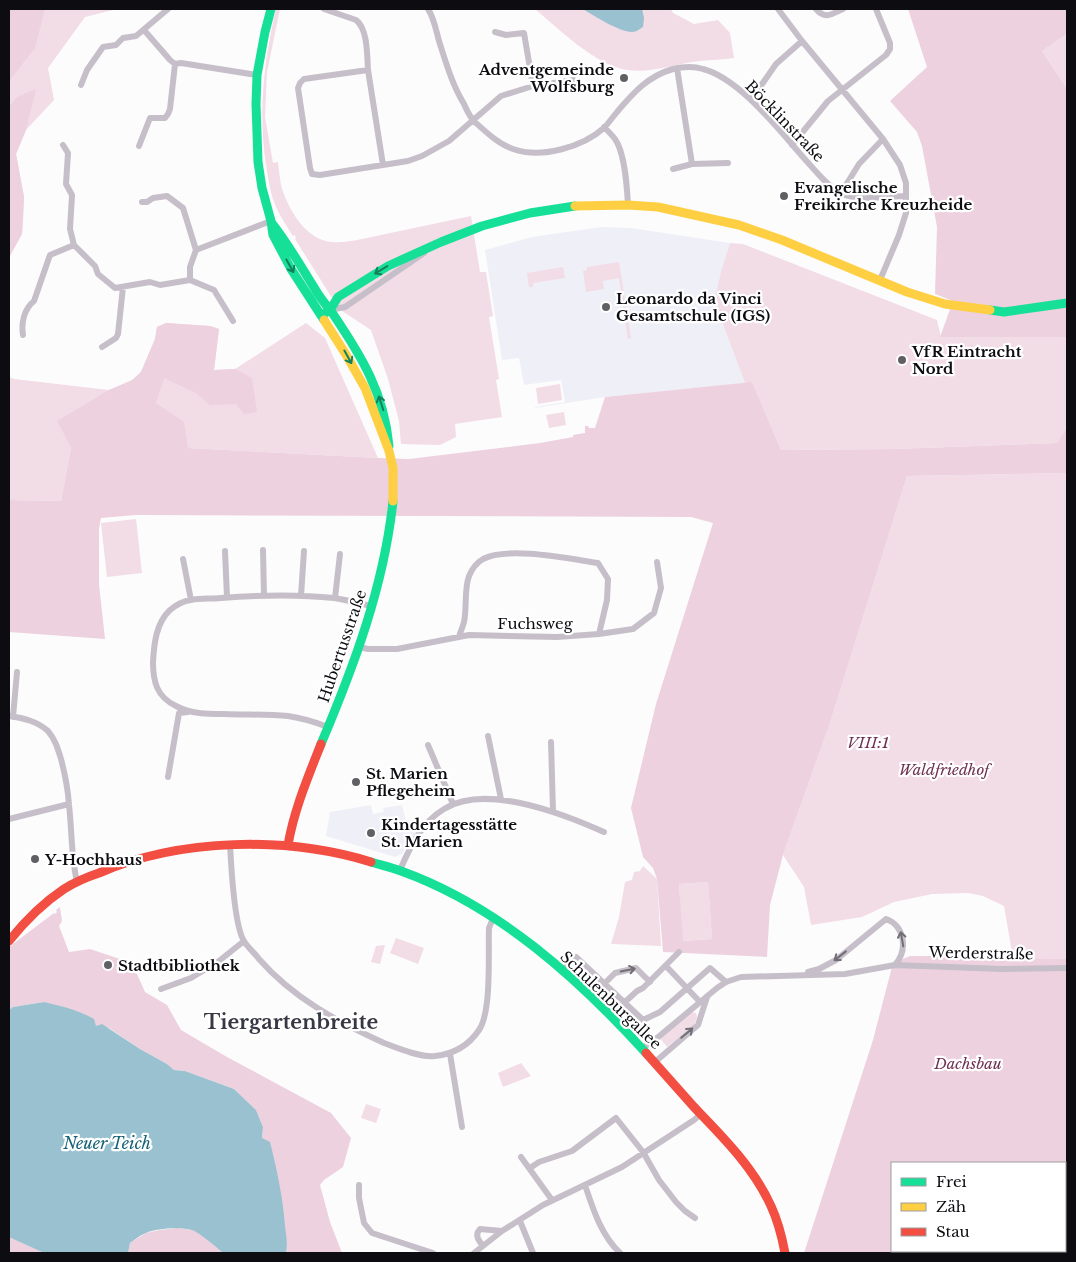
<svg xmlns="http://www.w3.org/2000/svg" width="1076" height="1262" font-family="'Libre Baskerville',serif">
<style>
.built{fill:#efeff8}
.green{fill:#f2dce6}
.forest{fill:#edd1de;fill-rule:evenodd}
.water{fill:#9ac1cf}
.lines{fill:none;stroke-linecap:round;stroke-linejoin:round}
.street{stroke:#c6bfc9;stroke-width:6}
.fast{stroke:#16e098;stroke-width:9}
.slow{stroke:#ffcf43;stroke-width:9}
.jam{stroke:#f24e42;stroke-width:9}
.oneway{stroke:#12815b}
.oneway2{stroke:#726e76}
.poi-dot{fill:#606064;stroke:#fff;stroke-width:2}
.labels{text-anchor:middle;dominant-baseline:central;stroke-width:4.5;stroke-linejoin:round;paint-order:stroke}
.poi-label{font-size:15px;font-weight:bold;fill:#0c0c11;stroke:#fff;text-anchor:start}
.street-label{font-size:15px;fill:#0c0c11;stroke:#fff}
.park-label{font-size:15px;font-style:italic;fill:#6e3151;stroke:#fff}
.water-label{font-size:16px;font-style:italic;fill:#166175;stroke:#fff}
.district-label{font-size:20px;font-weight:bold;fill:#383845;stroke:#fff}
</style>
<rect width="100%" height="100%" fill="#fcfcfd"/>
<path class="built" d="M601 227 631 228 730 243 722 268 721 319 745 383 605 397 535 408V407L565 402 561 380 524 385 519 358 502 360 485 250 532 237Z
M371 805 373 814 384 812 383 808 402 805 406 822H405L406 830 416 827 418 829 402 854 395 857 326 836 330 812Z"/>
<path class="green" d="M9 9H117L85 17 48 68 54 100 26 130 16 154 24 197 23 223 22 234 9 258Z
M276 9H280L267 72 265 117 273 163 278 162C279 171 280 181 282 189 290 212 306 239 331 242 341 243 352 241 362 239L471 216 480 272H486L493 316 489 317 499 379 496 380 502 417 455 424 456 437 440 445 401 444 399 421 388 379 371 330 339 309 295 239 296 238 295 235 293 236C286 225 279 215 274 202 270 191 268 177 266 165 258 111 264 61 276 9Z
M535 9H671L673 13 694 24 718 20 730 33 734 58C720 60 706 60 692 62 671 66 649 73 627 70 595 65 559 29 535 9Z
M1067 34V89L1042 51Z
M730 243 743 244 937 320 941 337H1067V427L1057 443 894 449 781 450 752 383H745L721 319 716 294 722 268Z
M619 262 631 338 628 339 619 278 603 281 604 289 586 292 583 271 587 270V267Z
M563 267 565 278 533 283V287H529L527 273Z
M166 323 210 326 219 329 214 370 235 369 306 323 325 338 378 458 188 448 138 449 71 447 61 501 9 500V377L14 379 109 390 132 381 141 372 155 339 157 327Z
M560 384 562 400 538 404 536 388Z
M564 412 566 425 549 428 546 415Z
M1067 473V959L1013 958 1004 906 983 896 968 893 932 894 894 902 862 917 811 925 804 887 783 855 830 723 907 476Z
M136 519 142 573 107 577 101 523Z
M643 866 657 879 661 946 611 944 619 917 625 882 632 880 634 872 640 871Z
M708 882 712 939 682 941 679 884Z
M396 938 424 948 418 964 390 953Z
M385 945 380 964 371 962 376 946Z
M692 1012 696 1013C698 1017 696 1021 694 1025L667 1047 660 1038Z
M521 1063 531 1076 503 1087 498 1073Z
M366 1104 381 1109 376 1123 361 1118Z"/>
<path class="forest" d="M9 9H45L35 48 9 81Z
M908 9H1067V34L1042 51 1067 89V337H940L953 301 935 294 937 227 922 146 917 132 890 101 927 67Z
M36 89 26 130 16 154 24 197 22 234 9 257V107L17 97Z
M166 323 210 326 219 329 214 370 235 369 252 378 257 412 244 414 236 404 210 405 196 393 164 378 156 403 184 422 188 448 378 458 409 459 540 443 573 437V435L585 433V426H588L589 428H595L605 397 752 382 781 450 894 449 1057 443 1067 427V473L907 476 830 723 783 855 770 905 767 957 663 952 657 879 653 868 643 857 631 808 656 704 713 523 691 517 136 515 101 518 99 529V584L105 639 9 632V500L61 501 71 447 57 421 109 390 132 380 141 372 155 339 157 327ZM708 882 712 939 683 941 679 884Z
M60 907 62 921 59 926 69 952 90 949 120 959 137 974 145 992 167 1005 181 1030 227 1057 331 1113 351 1138 343 1167 324 1180 320 1185 330 1222 342 1253H286L287 1247 262 1138 263 1127 256 1110 234 1089 185 1071 174 1070 167 1064 140 1049 109 1028 96 1026 44 1002 13 1007 9 1010V947L54 913 55 914 57 912 56 910Z
M910 956H943L1067 959V1253H804L873 1040 893 963ZM892 1163H1065V1251H892Z
M177 1228 194 1230 217 1247 223 1253H128L130 1243 146 1233 159 1230Z
M9 1237 12 1238 44 1253H9Z"/>
<path class="water" d="M583 9H642L644 18 643 27C639 29 637 32 632 32 620 32 594 16 583 9Z
M44 1002C61 1006 78 1010 94 1019L96 1026 102 1024 140 1049 167 1064 174 1070 185 1071 234 1089 256 1110 263 1127 262 1138 270 1142C277 1170 283 1198 285 1226 286 1235 288 1244 286 1253H223C219 1249 197 1231 192 1230 181 1227 157 1228 146 1233 140 1235 135 1240 130 1243L128 1253H44L9 1237V1010L13 1007Z"/>
<g class="lines">
<path class="street" d="M324 9 356 20C368 29 367 56 368 70L304 79 300 83 298 88 310 168 312 174 320 175 408 161 422 156 449 141 501 96 533 86 574 80
M428 9C434 18 436 30 439 41 446 63 452 84 464 104 467 111 470 118 476 123 487 133 499 144 513 149 542 159 583 147 605 127 609 122 613 117 617 112 633 93 648 76 673 69 682 67 693 66 703 69 742 79 784 137 811 166 820 176 830 188 842 194 858 201 889 196 906 196
M778 9 802 41 883 139 900 165 906 183V213L899 235 880 280
M816 9C825 20 832 14 843 9
M144 30 170 60 175 64 181 63 257 75
M495 32 506 35 524 33 533 86
M677 68 692 164
M368 70 383 165
M81 85 87 70 103 47 116 45 123 38 136 36 168 9
M751 100 776 64 802 41
M604 127C608 131 612 135 615 139 625 153 627 187 628 205
M63 145 68 153 66 184 72 195 70 229 74 245
M792 145 828 101 886 55 890 49V43L876 9
M139 146 150 118H165L168 114 170 109 175 64
M673 169 692 164 728 163
M841 193 859 164 883 139
M142 202H147L153 198 167 196 183 208 196 250
M74 245 95 266 98 274 115 288 150 282 160 285 190 280
M190 280V267L196 250 271 221
M190 280 214 290 233 321
M330 310 345 307 424 253
M23 335C21 323 24 309 34 301L50 255 74 245
M102 347 116 338 118 334 123 287
M263 550 264 596
M225 551 227 597
M183 559 191 600
M301 596 304 551
M335 598 340 554
M459 637C460 632 463 627 464 622 467 609 464 589 469 576 472 569 476 563 483 559 508 546 570 559 598 563L608 579 607 600 599 634
M359 647 368 649H397L469 635 557 637 599 634 633 629 654 613 661 588 657 562
M9 716C23 718 37 721 48 731 55 739 58 749 61 759 65 774 68 790 69 805 72 831 71 857 77 882
M13 717 17 672
M328 727C315 722 302 718 288 716 267 714 245 715 224 714 207 714 191 714 176 706 157 697 153 682 153 662 154 644 156 623 170 610 176 605 184 601 191 600 200 598 211 599 221 598 258 595 297 594 334 598 347 600 359 603 371 606
M488 736 501 799
M551 742 553 811
M428 745 453 804
M168 777 179 713 188 712
M9 819 69 804
M230 844C231 864 234 925 244 941 248 948 255 953 259 959 293 998 338 1022 384 1043 397 1048 421 1058 435 1056 454 1054 469 1045 479 1030 492 1011 488 952 489 928L493 918
M400 870C410 847 422 822 444 809 485 783 564 814 604 832
M666 966 700 1002
M562 970 576 957 643 1020 660 1012 710 968 726 982
M808 972 819 969 836 960 886 919C905 926 908 950 895 965
M605 983 615 973 636 968 650 982
M161 989 191 978 219 961 244 941
M625 1002 637 991 643 988 679 952
M641 1049 657 1038 717 988 726 982 741 977 845 974 895 965 1002 969 1067 968
M450 1054 462 1127
M655 1062 698 1025 707 997
M521 1157 552 1200
M530 1168 539 1162 572 1151 616 1118 643 1152 659 1180 676 1202 685 1211 695 1218
M359 1185V1198L364 1223 372 1233 433 1253
M585 1185C593 1209 601 1235 620 1253
M520 1221 533 1253
M483 1246C479 1241 474 1235 480 1229L502 1231
M474 1253 502 1231 543 1205 622 1167 694 1120 701 1114"/>
<path class="fast" d="M271 9 265 32 257 75 256 104 258 162 262 188 271 221 273 235 291 269 324 320
M271 222C288 243 301 267 315 289 320 298 327 306 333 314 362 357 384 393 389 446
M990 310 1004 312 1067 303
M322 315 330 310 338 297 388 266 441 242 482 226 530 213 575 206
M321 744C354 666 384 586 393 501
M371 862C381 865 391 867 401 871 498 906 577 977 646 1053"/>
<path class="slow" d="M575 206 628 205 658 207 739 225 782 240 907 292 945 304 990 310
M324 320 345 353 365 388 389 451 393 468V501"/>
<path class="jam" d="M288 845C294 810 308 777 321 744
M9 941C25 921 43 903 64 889 75 882 87 877 99 873 181 838 286 836 371 862
M646 1053C662 1071 678 1089 694 1107 723 1137 754 1168 771 1206 778 1221 782 1237 785 1253"/>
</g>
<defs><path id="oneway-shaft" d="M-6 0H5M1.5-3L5.5 0L1.5 3" fill="none" stroke-width="1.6" stroke-linecap="round" stroke-linejoin="round" transform="scale(1.25)"/></defs>
<g class="oneway">
<use href="#oneway-shaft" transform="translate(290 266) rotate(61)"/>
<use href="#oneway-shaft" transform="translate(381 270) rotate(149)"/>
<use href="#oneway-shaft" transform="translate(348 357) rotate(61)"/>
<use href="#oneway-shaft" transform="translate(381 403) rotate(-108)"/>
</g>
<g class="oneway2">
<use href="#oneway-shaft" transform="translate(902 939) rotate(-100)"/>
<use href="#oneway-shaft" transform="translate(840 956) rotate(142)"/>
<use href="#oneway-shaft" transform="translate(628 970) rotate(-12)"/>
<use href="#oneway-shaft" transform="translate(687 1033) rotate(-40)"/>
</g>
<g class="poi-dot">
<circle cx="624" cy="78" r="5"/>
<circle cx="784" cy="196" r="5"/>
<circle cx="606" cy="307" r="5"/>
<circle cx="902" cy="360" r="5"/>
<circle cx="356" cy="782" r="5"/>
<circle cx="371" cy="833" r="5"/>
<circle cx="35" cy="859" r="5"/>
<circle cx="108" cy="965" r="5"/>
</g>
<g class="labels">
<g class="poi-label">
<text x="614" y="69" text-anchor="end">Adventgemeinde<tspan x="614" dy="17">Wolfsburg</tspan></text>
<text x="794" y="187">Evangelische<tspan x="794" dy="17">Freikirche Kreuzheide</tspan></text>
<text x="616" y="298">Leonardo da Vinci<tspan x="616" dy="17">Gesamtschule (IGS)</tspan></text>
<text x="912" y="351">VfR Eintracht<tspan x="912" dy="17">Nord</tspan></text>
<text x="366" y="773">St. Marien<tspan x="366" dy="17">Pflegeheim</tspan></text>
<text x="381" y="824">Kindertagesstätte<tspan x="381" dy="17">St. Marien</tspan></text>
<text x="45" y="859">Y-Hochhaus</text>
<text x="118" y="965">Stadtbibliothek</text>
</g>
<g class="street-label">
<text transform="translate(785 121) rotate(46)">Böcklinstraße</text>
<text x="535" y="623">Fuchsweg</text>
<text transform="translate(342 646) rotate(-71)">Hubertusstraße</text>
<text transform="translate(981 953) rotate(1)">Werderstraße</text>
<text transform="translate(611 1000) rotate(44)">Schulenburgallee</text>
</g>
<g class="park-label">
<text x="868" y="742">VIII:1</text>
<text x="944" y="769">Waldfriedhof</text>
<text x="968" y="1063">Dachsbau</text>
</g>
<g class="water-label">
<text x="107" y="1143">Neuer Teich</text>
</g>
<g class="district-label">
<text x="291" y="1022">Tiergartenbreite</text>
</g>
</g>
<rect width="1076" height="1262" fill="none" stroke="#0c0c11" stroke-width="20"/>
<rect x="891" y="1162" width="175" height="90" fill="#ffffff" stroke="#9e9ea0"/>
<rect x="901" y="1178" width="25" height="8" fill="#16e098" stroke="#9e9ea0"/>
<text x="936" y="1187" font-size="15" fill="#0c0c11">Frei</text>
<rect x="901" y="1203" width="25" height="8" fill="#ffcf43" stroke="#9e9ea0"/>
<text x="936" y="1212" font-size="15" fill="#0c0c11">Zäh</text>
<rect x="901" y="1228" width="25" height="8" fill="#f24e42" stroke="#9e9ea0"/>
<text x="936" y="1237" font-size="15" fill="#0c0c11">Stau</text>
</svg>
